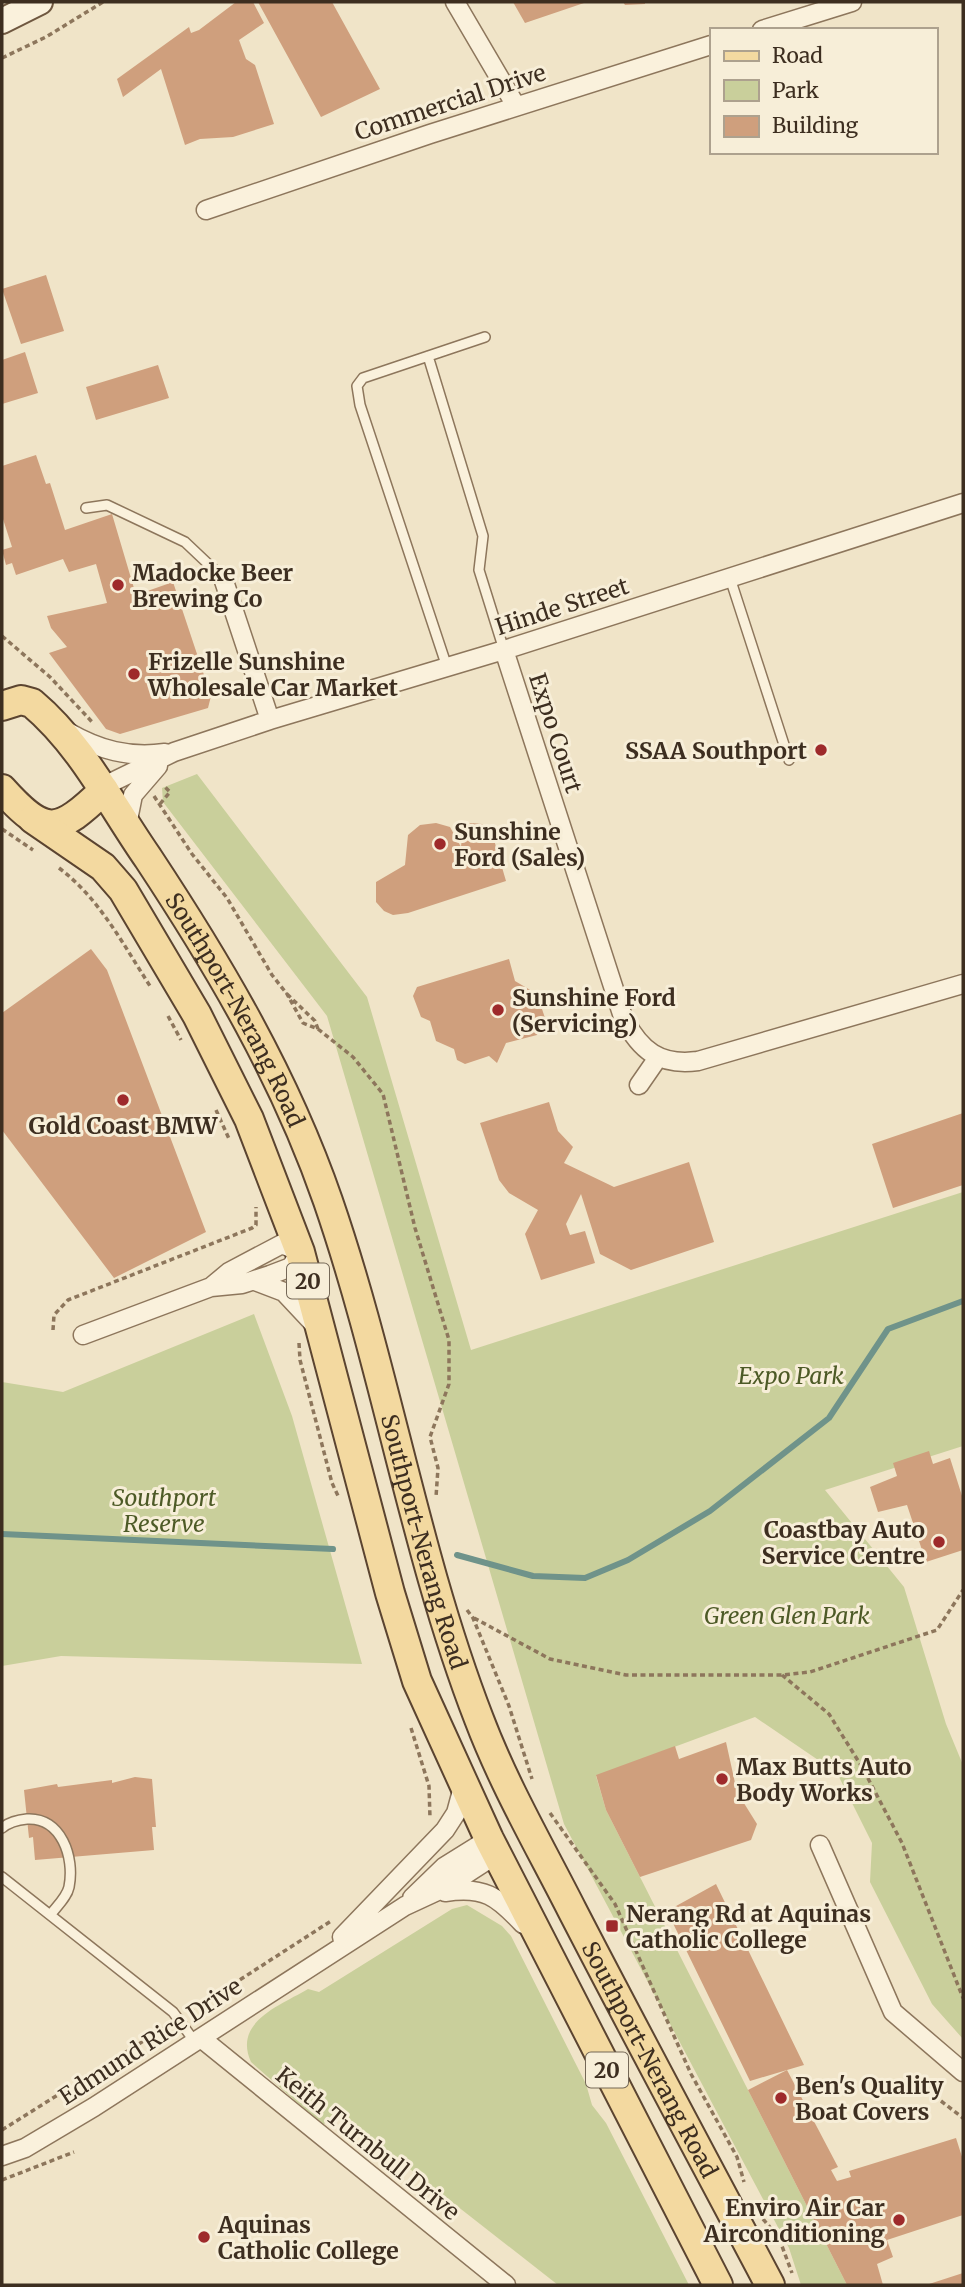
<svg xmlns="http://www.w3.org/2000/svg" width="965" height="2287" font-family="Merriweather,serif">
<style>
.green{fill:#c9cf9b}
.lines{fill:none;stroke-linecap:round;stroke-linejoin:round}
.stream{stroke:#6f938a;stroke-width:6}
.building{fill:#cf9f7d}
.lane-casing{stroke:#8d765c;stroke-width:12}
.street-casing{stroke:#8d765c;stroke-width:21}
.secondary-casing{stroke:#6f573f;stroke-width:28}
.primary-casing{stroke:#5b4430;stroke-width:32}
.path{stroke:#8d765c;stroke-width:3.5;stroke-dasharray:5 3.5;stroke-linecap:butt}
.lane{stroke:#faf1dc;stroke-width:9}
.street{stroke:#faf1dc;stroke-width:18}
.secondary{stroke:#faf1dc;stroke-width:24}
.primary{stroke:#f3d9a0;stroke-width:28}
.poi-dot{fill:#9e2a2b;stroke:#f7eed8;stroke-width:2.5}
.labels{text-anchor:middle;dominant-baseline:central;stroke-width:6;stroke-linejoin:round;paint-order:stroke}
.shield{fill:#f7eed8;stroke:#756857;stroke-width:2}
.shield-label{font-size:21px;font-weight:bold;fill:#3d2e20}
.street-label{font-size:23px;fill:#3d2e20;stroke:#f7eed8}
.poi-label{font-size:23px;font-weight:bold;fill:#3d2e20;stroke:#f7eed8;text-anchor:start}
.park-label{font-size:23px;font-style:italic;fill:#4d5a26;stroke:#f7eed8}
</style>
<rect width="100%" height="100%" fill="#f0e4c8"/>
<path class="green" d="M197 774 367 997 471 1350 963 1192V1446L825 1490 904 1587 946 1724 963 1765V2039L932 2004 870 1882 872 1843 837 1773 830 1776 824 1764 755 1717 596 1776 606 1810 847 2285H801L789 2248 564 1824 327 1016 163 802 162 788Z
M254 1314 292 1416 362 1664 61 1656 2 1666V1382L63 1392Z
M467 1905 502 1926 511 1936 586 2084 592 2105 606 2123 689 2285H558L337 2112 323 2125 251 2062C233 2022 279 2006 308 1989L319 1992 452 1909Z"/>
<g class="lines">
<path class="stream" d="M2 1534 333 1549
M457 1555 533 1576 585 1578 628 1560 710 1511 829 1418 888 1329 963 1301"/>
</g>
<path class="building" d="M236 2H253L264 23 239 40 246 59 255 65 274 124 233 137 200 139 185 145 161 69 123 97 117 79 189 27 191 33 199 30Z
M258 2H332L380 89 321 117Z
M513 2H584V3L525 23Z
M623 2H645V4L625 5Z
M46 275 64 331 21 344 2 289Z
M25 352 38 393 2 404V360Z
M158 365 169 398 96 420 86 387Z
M36 455 46 484 50 483 65 530 112 514 136 595 173 582 211 696 208 708 120 734 106 729 49 653 67 647 51 628 47 616 107 603 96 564 69 572 63 559 16 575 12 563 6 565 2 550 12 547 2 516V466Z
M436 823 450 827 461 847 463 827 471 823 482 824 492 833 506 881 408 913 393 915 384 911 376 902V882L405 865 408 835 420 825Z
M91 949 107 970 206 1232 114 1278 2 1130V1013Z
M509 959 515 981 537 994 545 1018 537 1035 506 1043 497 1063 489 1056 465 1064 457 1060 454 1049 436 1041 430 1021 421 1017 413 996 417 987Z
M549 1102 558 1131 573 1147 564 1163 614 1187 689 1162 714 1242 631 1270 600 1254 581 1194 566 1224 570 1235 585 1231 595 1263 541 1280 525 1234 538 1210 509 1193 499 1180 480 1123Z
M963 1113V1185L893 1208 872 1144Z
M929 1451 933 1464 950 1458 963 1499V1550L926 1562 907 1505 878 1512 870 1487 897 1476 893 1463Z
M726 1742 737 1792 757 1824 751 1840 640 1877 606 1810 596 1775 675 1746 679 1759Z
M135 1777 152 1779 156 1827H152L154 1850 35 1860 33 1837 29 1838 24 1790 57 1784 58 1787 112 1780V1783Z
M716 1884 804 2065 787 2070 838 2167 831 2170 837 2181 851 2177 849 2171 956 2138 963 2160V2215L887 2240 893 2257 877 2264 883 2285H847L748 2090 787 2070 750 2081 667 1911Z
M963 2273V2285H926Z"/>
<g class="lines">
<g class="lane-casing">
<path id="lane" d="M428 356 483 536 479 570 504 650
M86 508 107 505 185 542 223 578
M730 578 789 760
M447 667 360 405 357 386 363 378 485 337
M2 1828C9 1822 17 1820 27 1819 61 1817 75 1857 69 1887 67 1897 57 1906 51 1914
M2 1877 173 2012 195 2042"/>
</g>
<g class="street-casing">
<path id="street" d="M455 2 516 106
M762 30 852 2
M206 210 430 134 711 45
M223 578 270 720
M504 650 623 1017C640 1051 660 1066 698 1061L963 984
M68 732C99 750 129 758 165 753
M102 787 174 752 270 720 504 650 963 503
M127 825 133 795 158 766
M639 1085 657 1059
M255 1281 284 1292 314 1324
M83 1335 211 1287 242 1284 270 1275 291 1267 300 1252 282 1244 229 1272 211 1287
M820 1845 893 2012 963 2072
M445 1892C484 1886 497 1896 523 1924
M412 1898 444 1867 489 1839
M342 1937 445 1830 456 1813 463 1787
M201 2038 506 2285
M2 2156 25 2148 94 2107 405 1906 446 1887 497 1854"/>
</g>
<g class="secondary-casing">
<path id="secondary" d="M2 21 40 2"/>
</g>
<g class="primary-casing">
<g id="primary">
<path id="s1" d="M2 706 21 700 32 703C82 745 111 805 148 858 220 967 285 1077 328 1201 387 1372 414 1551 479 1719 504 1785 540 1847 572 1910 637 2036 704 2160 770 2285"/>
<path d="M2 789C46 838 58 834 104 790"/>
<path d="M33 819 103 867 123 890 197 1015 249 1119 300 1252 390 1593 417 1681 489 1839 718 2285"/>
</g>
</g>
<path class="path" d="M2 58 46 37 103 2
M2 636 50 677 94 724
M154 796 192 854 227 898 272 975 287 994
M160 804 170 792 164 786
M2 829 33 850
M59 868C99 898 123 944 150 986
M287 994 315 1021 318 1029 303 1023Z
M168 1016 181 1040
M318 1029 353 1057 383 1094 415 1228 449 1340V1384L430 1437 438 1468 436 1497
M216 1110 230 1141
M53 1330 54 1315 68 1300 252 1228 256 1225V1207
M299 1343 300 1360 332 1483 339 1498
M467 1610 473 1618 509 1706 532 1779
M474 1618 550 1659 626 1675H782L810 1672 937 1630 963 1590
M782 1675 829 1714 862 1767 902 1843 963 1998
M411 1728 429 1786 430 1818
M550 1813 615 1904 691 2074 737 2157 744 2182
M190 2012 331 1921
M941 2101 963 2118
M2 2130 169 2025
M2 2180 74 2152
M763 2219 779 2238 792 2273"/>
<use href="#lane" class="lane"/>
<use href="#street" class="street"/>
<use href="#secondary" class="secondary"/>
<use href="#primary" class="primary"/>
</g>
<g class="poi-dot">
<circle cx="118" cy="585" r="7"/>
<circle cx="134" cy="674" r="7"/>
<circle cx="821" cy="750" r="7"/>
<circle cx="440" cy="844" r="7"/>
<circle cx="498" cy="1010" r="7"/>
<circle cx="123" cy="1100" r="7"/>
<circle cx="939" cy="1542" r="7"/>
<circle cx="722" cy="1779" r="7"/>
<rect x="605" y="1919" width="14" height="14" rx="3.5"/>
<circle cx="781" cy="2098" r="7"/>
<circle cx="899" cy="2220" r="7"/>
<circle cx="204" cy="2237" r="7"/>
</g>
<g class="labels">
<g class="shield">
<rect x="287" y="1263.5" width="42" height="35" rx="5"/>
<rect x="586" y="2052.5" width="42" height="35" rx="5"/>
</g>
<g class="shield-label">
<text x="308" y="1281">20</text>
<text x="607" y="2070">20</text>
</g>
<g class="street-label">
<text transform="translate(450 102) rotate(-18)">Commercial Drive</text>
<text transform="translate(562 606) rotate(-18)">Hinde Street</text>
<text transform="translate(556 733) rotate(72)">Expo Court</text>
<text stroke="none"><textPath href="#s1" startOffset="401">Southport-Nerang Road</textPath></text>
<text stroke="none"><textPath href="#s1" startOffset="968">Southport-Nerang Road</textPath></text>
<text transform="translate(150 2041) rotate(-33)">Edmund Rice Drive</text>
<text stroke="none"><textPath href="#s1" startOffset="1535">Southport-Nerang Road</textPath></text>
<text transform="translate(368 2143) rotate(39)">Keith Turnbull Drive</text>
</g>
<g class="poi-label">
<text x="132" y="572">Madocke Beer<tspan x="132" dy="26">Brewing Co</tspan></text>
<text x="148" y="661">Frizelle Sunshine<tspan x="148" dy="26">Wholesale Car Market</tspan></text>
<text x="807" y="750" text-anchor="end">SSAA Southport</text>
<text x="454" y="831">Sunshine<tspan x="454" dy="26">Ford (Sales)</tspan></text>
<text x="512" y="997">Sunshine Ford<tspan x="512" dy="26">(Servicing)</tspan></text>
<text x="123" y="1125" text-anchor="middle">Gold Coast BMW</text>
<text x="925" y="1529" text-anchor="end">Coastbay Auto<tspan x="925" dy="26">Service Centre</tspan></text>
<text x="736" y="1766">Max Butts Auto<tspan x="736" dy="26">Body Works</tspan></text>
<text x="626" y="1913">Nerang Rd at Aquinas<tspan x="626" dy="26">Catholic College</tspan></text>
<text x="795" y="2085">Ben's Quality<tspan x="795" dy="26">Boat Covers</tspan></text>
<text x="885" y="2207" text-anchor="end">Enviro Air Car<tspan x="885" dy="26">Airconditioning</tspan></text>
<text x="218" y="2224">Aquinas<tspan x="218" dy="26">Catholic College</tspan></text>
</g>
<g class="park-label">
<text x="791" y="1375">Expo Park</text>
<text x="164" y="1497">Southport<tspan x="164" dy="26">Reserve</tspan></text>
<text x="787" y="1615">Green Glen Park</text>
</g>
</g>
<rect width="965" height="2287" fill="none" stroke="#3d2e20" stroke-width="7"/>
<rect x="710" y="28" width="228" height="126" fill="#f7eed8" stroke="#ada18e" stroke-width="2"/>
<rect x="724" y="51" width="35" height="10" fill="#f3d9a0" stroke="#ada18e" stroke-width="2"/>
<text x="772" y="63" font-size="21" fill="#3d2e20">Road</text>
<rect x="724" y="80" width="35" height="21" fill="#c9cf9b" stroke="#ada18e" stroke-width="2"/>
<text x="772" y="98" font-size="21" fill="#3d2e20">Park</text>
<rect x="724" y="116" width="35" height="21" fill="#cf9f7d" stroke="#ada18e" stroke-width="2"/>
<text x="772" y="133" font-size="21" fill="#3d2e20">Building</text>
</svg>
